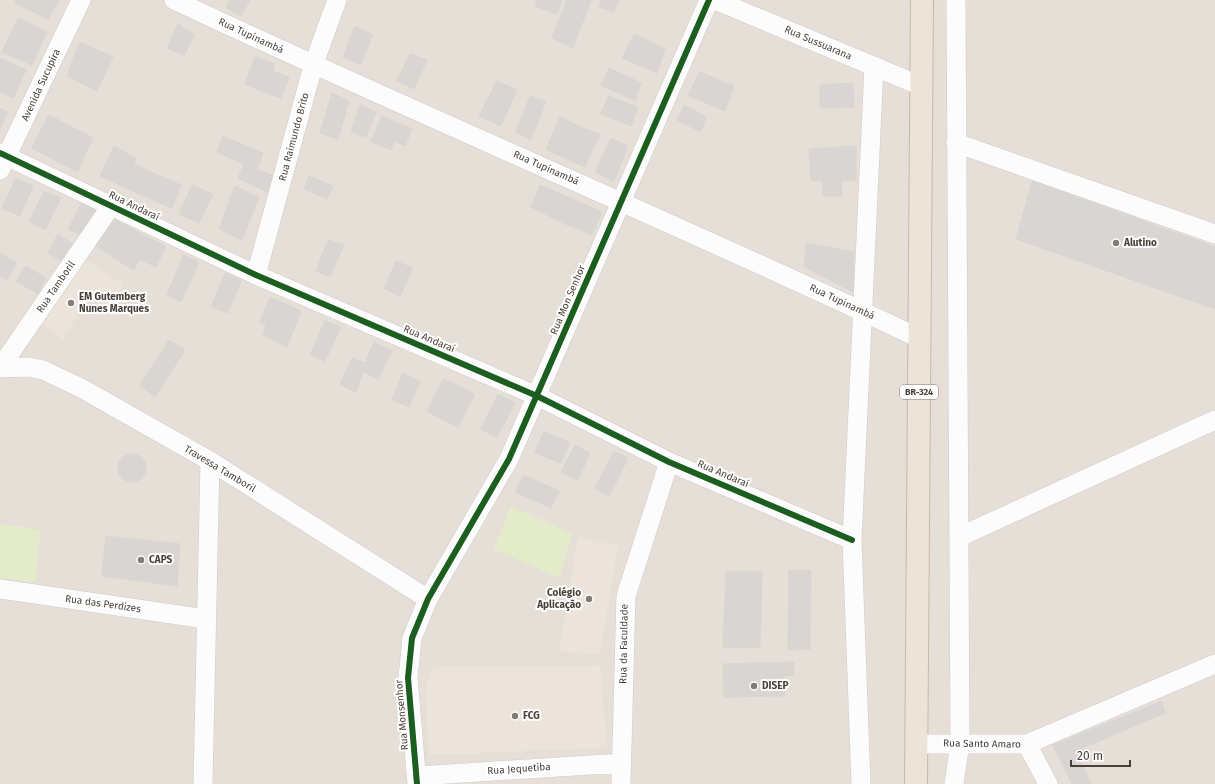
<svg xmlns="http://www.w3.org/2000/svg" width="1215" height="784" font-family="'Fira Sans',sans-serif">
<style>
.residential{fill:#e5dfd8}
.education{fill:#ece4da}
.green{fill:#e3ebcb}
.building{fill:#d9d5d2;stroke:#d9d5d1}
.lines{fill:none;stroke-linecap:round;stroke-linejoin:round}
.minor-casing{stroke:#cecac7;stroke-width:20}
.highway-casing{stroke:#c9b8a6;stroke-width:24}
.minor{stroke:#fdfcfc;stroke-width:19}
.highway{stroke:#ede4d9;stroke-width:22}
.cycleway-casing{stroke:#fff;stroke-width:8}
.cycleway{stroke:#1b5e20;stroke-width:6}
.poi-dot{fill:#837c75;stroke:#fff;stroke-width:1.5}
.labels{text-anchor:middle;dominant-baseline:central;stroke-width:4;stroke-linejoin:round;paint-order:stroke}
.shield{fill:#fff;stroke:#7f7972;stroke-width:1}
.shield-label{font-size:9px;font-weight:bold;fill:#483f36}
.street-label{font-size:10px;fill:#483f36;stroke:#fff}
.poi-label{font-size:10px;font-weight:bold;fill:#483f36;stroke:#fff;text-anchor:start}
</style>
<rect width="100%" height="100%" fill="#f1eeeb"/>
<path class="residential" d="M0 0H1215V784H0Z"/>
<path class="education" d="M85 259 123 285 108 310 89 297 63 339 43 324Z
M578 537 618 546 600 655 559 651Z
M600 665 607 748 428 755 426 685 434 667Z"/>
<path class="green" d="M511 506 573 534 559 578 493 549Z
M0 524 41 530 35 583 0 578Z"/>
<path class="building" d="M16 0H59L48 19 15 3Z
M230 0H250L241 16 226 7Z
M537 0H562L557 14 535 6Z
M567 0H591L573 48 552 38Z
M602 0H619L614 12 599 7Z
M18 18 47 32 40 48 10 35Z
M178 24 194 34 184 56 167 48Z
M355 26 373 35 361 65 343 57Z
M634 34 665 49 657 73 622 58Z
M10 35 40 48 32 65 2 52Z
M80 42 113 57 105 74 73 59Z
M410 54 427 60 414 89 397 81Z
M255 57 275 64 263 92 245 84Z
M1 58 26 70 19 85 0 76Z
M73 59 105 74 97 91 67 76Z
M609 68 641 83 635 101 601 85Z
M272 71 289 77 281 98 263 92Z
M700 72 734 86 725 111 688 95Z
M0 76 19 85 14 98 0 92Z
M497 81 517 90 501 126 479 116Z
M853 83 854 107 820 108V85Z
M332 93 349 101 338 139 320 133Z
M530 96 546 101 531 140 516 132Z
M608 96 638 107 631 126 601 114Z
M360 105 376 112 366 137 351 132Z
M684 105 706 117 701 132 677 120Z
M0 108 8 112 0 129Z
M49 115 93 138 85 154 40 132Z
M382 116 412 129 405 146 394 141 391 150 371 142Z
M560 117 580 127 566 159 546 149Z
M580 127 600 134 585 167 566 159Z
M40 132 85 154 78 172 32 148Z
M223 136 263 153 257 170 217 152Z
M611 138 628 146 614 181 595 172Z
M114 146 136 158 124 187 100 176Z
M856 146V181H841L842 196H823V181H811L809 149Z
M133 163 153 173 143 196 124 187Z
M244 164 274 176 267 192 238 178Z
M153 173 181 185 172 208 143 196Z
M309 176 333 186 327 199 304 189Z
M16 178 33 186 20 216 2 208Z
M1032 181 1215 247V309L1016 239Z
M192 185 213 194 199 223 179 214Z
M540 185 575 200 563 223 531 207Z
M235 186 259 197 242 240 219 229Z
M44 192 61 198 45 230 29 221Z
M575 200 602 212 592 235 563 223Z
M82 202 98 209 84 237 68 229Z
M111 217 129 227 112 257 95 245Z
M129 227 149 238 134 270 112 257Z
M58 234 74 245 62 261 48 253Z
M149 238 166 246 156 267 139 259Z
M328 240 344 245 330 277 316 271Z
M806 243 854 252 853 292 804 267Z
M0 253 17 263 7 280 0 276Z
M183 255 199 262 181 302 167 295Z
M396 261 412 268 400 297 384 288Z
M26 266 46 278 38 294 16 281Z
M225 273 241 281 228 313 211 307Z
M270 297 301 311 287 347 263 335 266 325 260 322Z
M325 321 341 327 325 361 310 355Z
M169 340 185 350 155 397 140 385Z
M374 342 392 351 378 379 363 372 356 393 340 384 352 358 365 363Z
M403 373 420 382 409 407 392 400Z
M443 379 459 386 441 419 427 411Z
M459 386 475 394 458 427 441 419Z
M498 394 515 403 497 438 481 429Z
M544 431 570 443 561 463 535 453Z
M575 445 590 453 578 480 561 472Z
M614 451 628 458 609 497 595 488Z
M118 468a14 14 0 1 1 28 0a14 14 0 1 1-28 0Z
M524 475 559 491 551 508 515 492Z
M106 536 180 544 177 586 102 576Z
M789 570H811L810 649 788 650Z
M726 571H762L760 647 723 648Z
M794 662V675L783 676 785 696 724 697 723 664Z
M1162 701 1165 713 1076 751 1091 784H1072L1053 745Z"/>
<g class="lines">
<g class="minor-casing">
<path id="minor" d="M174 0C420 116 672 221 919 338
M715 0 921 86
M956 143 1215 234
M0 153 256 275 537 396 669 462 852 540
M0 170 81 0
M256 275 313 66 337 0
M0 368 29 367 43 370 81 388 210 461 428 599
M0 368 111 206
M959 537 1215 420
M0 589 206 619
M916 744H1027L1048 784
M1027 744 1215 664
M417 776 622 763
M203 784 210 461
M417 784 408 678 412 638 428 599 509 459 709 0
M621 784 626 596 669 462
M861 784 852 540 874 66
M954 784 960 743 956 0"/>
</g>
<g class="highway-casing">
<path id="highway" d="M916 784 922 0"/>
</g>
<use href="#minor" class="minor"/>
<use href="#highway" class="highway"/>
<g class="cycleway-casing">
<path id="cycleway" d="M0 153 256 275 537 396 669 462 852 540
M417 784 408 678 412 638 428 599 509 459 709 0"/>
</g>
<use href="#cycleway" class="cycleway"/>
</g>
<g class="poi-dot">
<circle cx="1116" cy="243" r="4"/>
<circle cx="71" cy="303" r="4"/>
<circle cx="141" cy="560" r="4"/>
<circle cx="589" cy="599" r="4"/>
<circle cx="754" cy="686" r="4"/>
<circle cx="515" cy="716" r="4"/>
</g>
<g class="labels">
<rect class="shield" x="900" y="385" width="38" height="14" rx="3"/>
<g class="shield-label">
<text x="919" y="392">BR-324</text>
</g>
<g class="street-label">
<text transform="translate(251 36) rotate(25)">Rua Tupinambá</text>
<text transform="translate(818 43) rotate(23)">Rua Sussuarana</text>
<text transform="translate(41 85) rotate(-65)">Avenida Sucupira</text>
<text transform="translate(294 137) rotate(-75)">Rua Raimundo Brito</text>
<text transform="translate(546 168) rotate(24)">Rua Tupinambá</text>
<text transform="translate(134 206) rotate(26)">Rua Andaraí</text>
<text transform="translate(56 287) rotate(-56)">Rua Tamboril</text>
<text transform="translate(568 300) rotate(-67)">Rua Mon Senhor</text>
<text transform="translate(842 302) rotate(25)">Rua Tupinambá</text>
<text transform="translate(429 339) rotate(23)">Rua Andaraí</text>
<text transform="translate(220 469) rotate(31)">Travessa Tamboril</text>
<text transform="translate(723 474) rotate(23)">Rua Andaraí</text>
<text transform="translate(103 604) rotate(8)">Rua das Perdizes</text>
<text transform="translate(624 644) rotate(-89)">Rua da Faculdade</text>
<text transform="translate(402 715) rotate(-95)">Rua Monsenhor</text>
<text transform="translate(982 744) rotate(1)">Rua Santo Amaro</text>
<text transform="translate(519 769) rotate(-4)">Rua Jequetiba</text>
</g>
<g class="poi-label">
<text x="1124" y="243">Alutino</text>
<text x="79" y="297">EM Gutemberg<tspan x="79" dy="12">Nunes Marques</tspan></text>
<text x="149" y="560">CAPS</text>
<text x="581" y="593" text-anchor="end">Colégio<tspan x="581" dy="12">Aplicação</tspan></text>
<text x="762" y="686">DISEP</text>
<text x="523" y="716">FCG</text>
</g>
</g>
<path d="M1071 760v6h59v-6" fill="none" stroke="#483f36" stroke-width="2"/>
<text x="1077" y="760" font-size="12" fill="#483f36" stroke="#ffffff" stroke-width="3" paint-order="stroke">20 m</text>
</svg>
